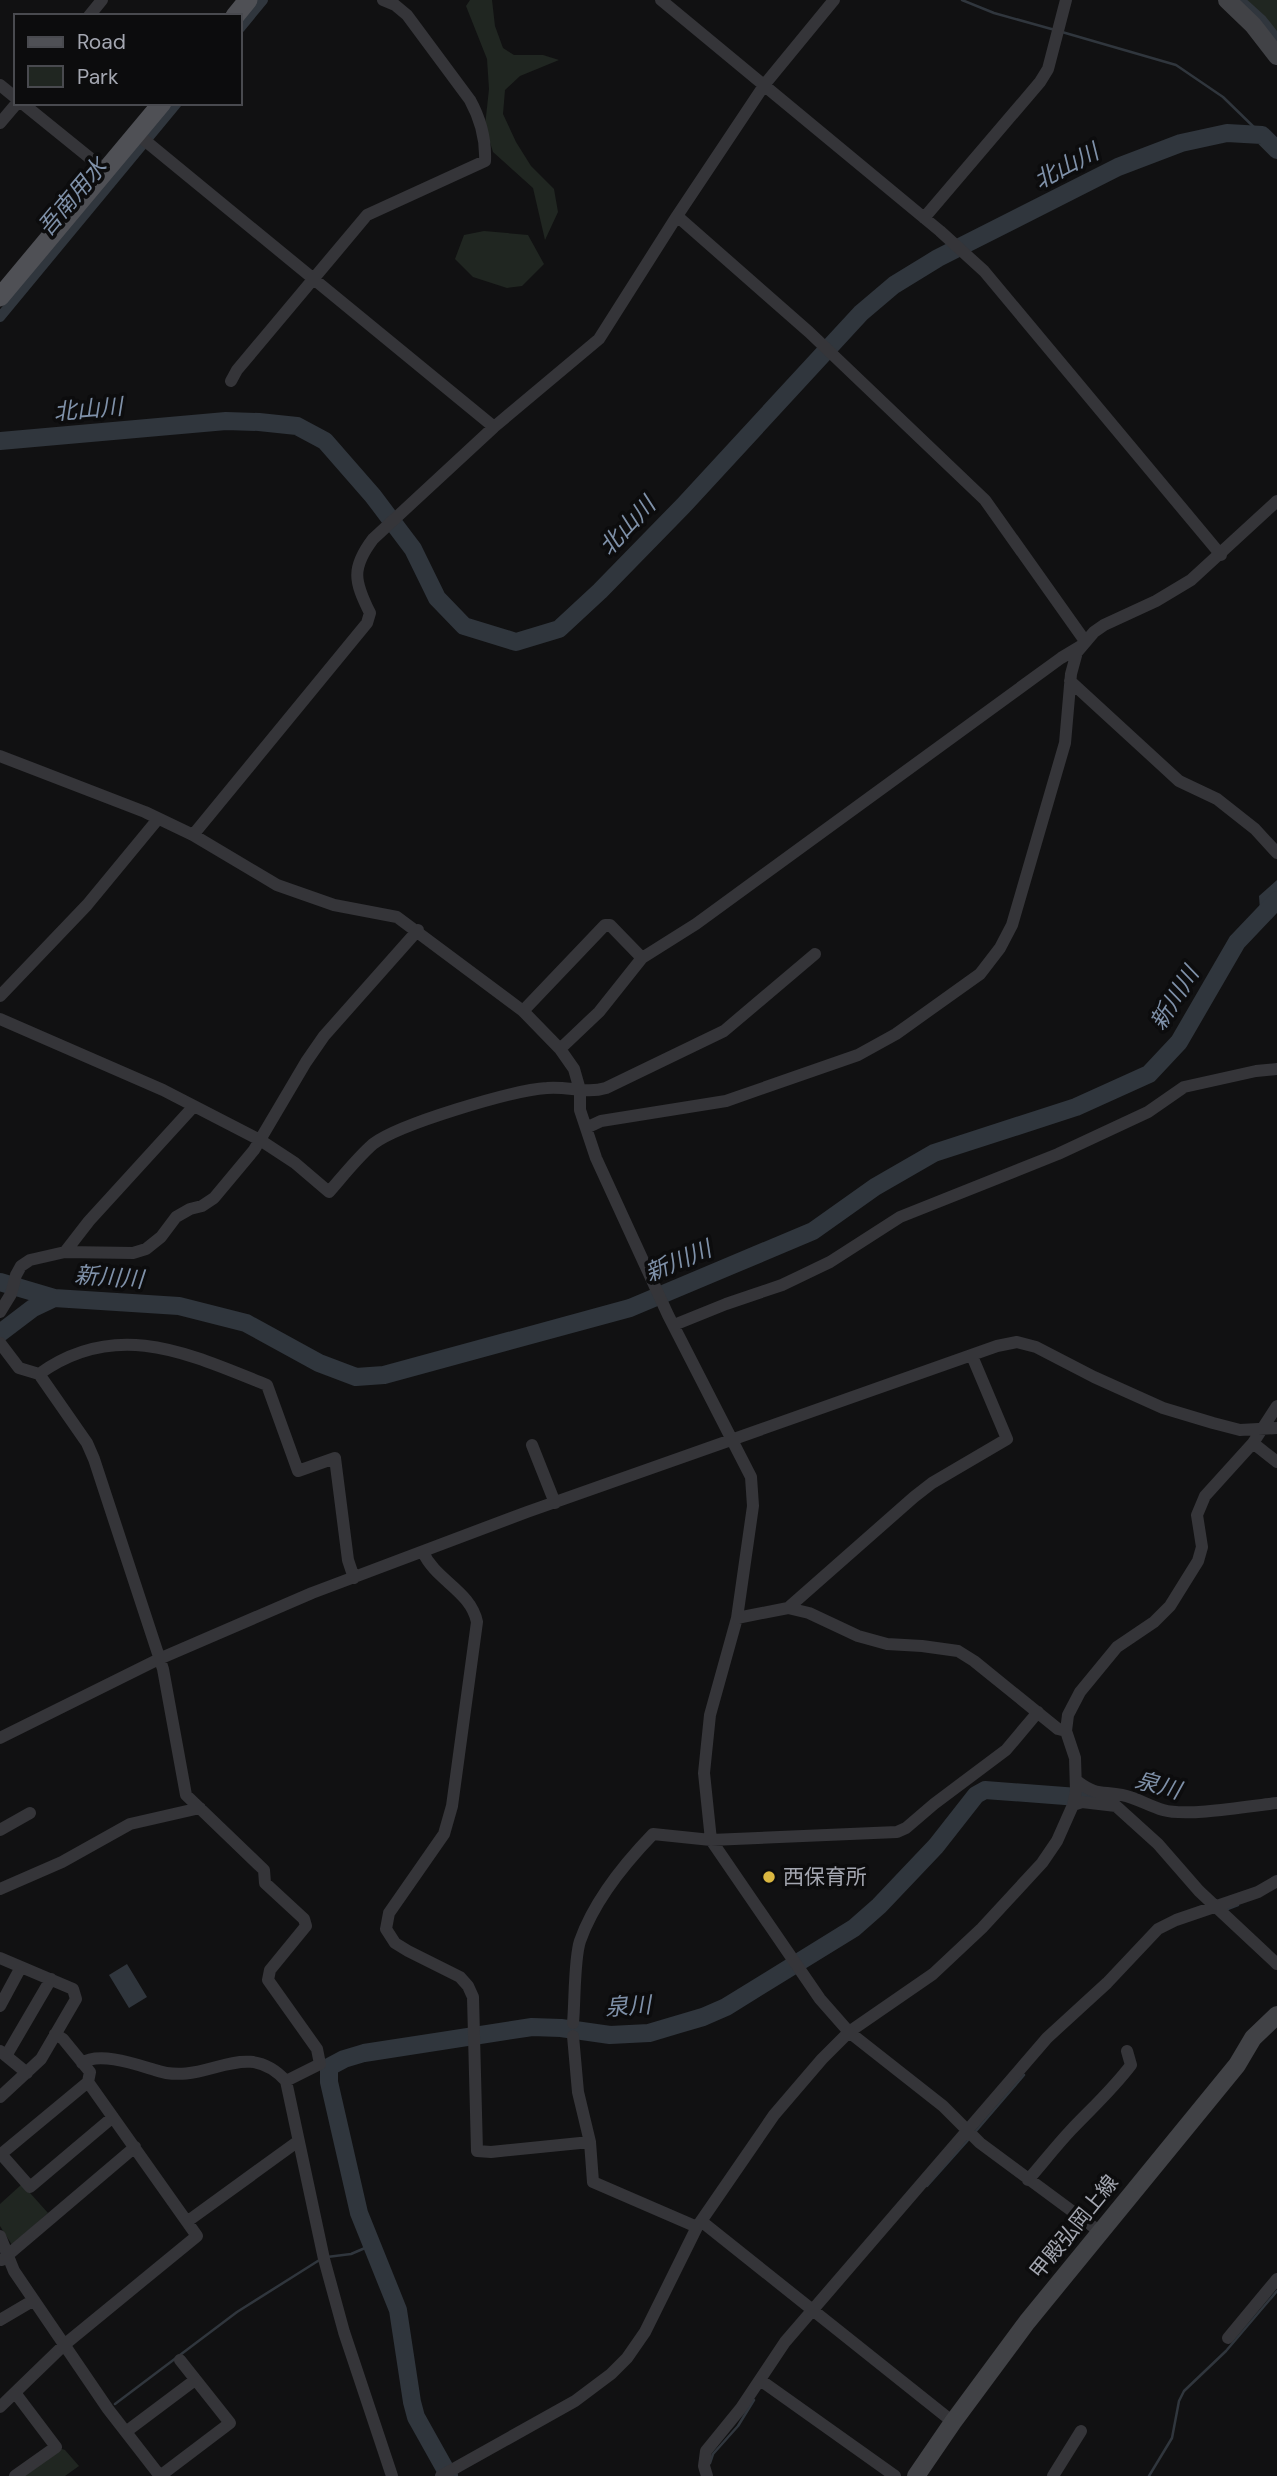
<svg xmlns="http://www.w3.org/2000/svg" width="1277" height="2476" font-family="'DM Sans','Noto Sans JP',sans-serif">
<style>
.green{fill:#202621}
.water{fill:#30363d}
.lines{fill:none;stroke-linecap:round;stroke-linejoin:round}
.stream{stroke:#30363d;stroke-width:2.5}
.canal{stroke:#30363d;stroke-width:10}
.river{stroke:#30363d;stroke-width:18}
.street{stroke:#353539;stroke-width:12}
.secondary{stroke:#414246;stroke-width:18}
.primary{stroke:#4f5055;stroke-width:19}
.poi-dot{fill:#dab741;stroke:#0c0c0d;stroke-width:2.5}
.labels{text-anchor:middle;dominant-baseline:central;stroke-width:7;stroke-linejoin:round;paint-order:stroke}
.poi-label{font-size:21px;fill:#a4a7b1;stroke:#0c0c0d;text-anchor:start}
.street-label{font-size:21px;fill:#a4a7b1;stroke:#0c0c0d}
.water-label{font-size:23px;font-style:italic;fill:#7f91a9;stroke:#0c0c0d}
</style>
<rect width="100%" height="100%" fill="#111112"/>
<path class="green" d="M470 0H492L495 26 503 48 514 55H543L559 60 520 76 505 90 503 114 516 142 531 166 554 189 558 212 545 240 533 188 493 152 485 126 489 89 487 59 466 6Z
M1243 0H1277V39L1266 21Z
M484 231 528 235 544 264 522 286 507 288 473 277 455 259 464 235Z
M22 2184 48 2213 12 2245 0 2226V2204Z
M59 2448 65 2450 79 2466 65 2476H20Z"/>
<path class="water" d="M1277 880V911L1261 924 1259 896Z
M127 1964 147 1997 129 2008 109 1975Z"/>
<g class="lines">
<path class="stream" d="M962 0 994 13 1055 30
M1062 32 1176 65 1223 97 1262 135
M1225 1910 1238 1905
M976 2131 1024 2075
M927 2186 969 2139
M327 2257 351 2254 372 2245
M115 2404 237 2312 321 2259
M710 2463 713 2454 738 2426 754 2400
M1149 2476 1172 2438 1179 2401 1184 2391 1226 2351 1277 2291"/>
<path class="canal" d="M1240 0 1262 20 1277 39
M240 28 263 0
M0 317 177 103"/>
<path class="river" d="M0 441 226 421 259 422 297 426 325 441 373 496 413 549 437 598 464 626 516 642 559 629 600 591 683 506 861 313 894 285 938 258 1118 167 1181 143 1227 133 1262 135 1277 150
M0 1282 54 1298
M0 1333 33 1308 54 1298 179 1306 246 1323 319 1363 356 1377 384 1375 630 1308 813 1231 875 1187 934 1153 1076 1107 1149 1074 1179 1042 1237 942 1277 900
M449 2476 416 2417 412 2402 398 2310 359 2213 329 2082V2067L344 2059 364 2053 532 2027 561 2028 610 2035 649 2033 703 2017 726 2007 854 1928 879 1906 936 1846 976 1795 985 1790 1091 1798"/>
<path class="street" d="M661 0 940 231 984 271 1221 555
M89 16 102 0
M0 85 16 98
M22 103 106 171
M0 123 17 103
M137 134 494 427
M677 216 809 332 985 500 1085 641
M924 218 1040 82 1048 69 1066 0
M231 381 237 370 367 215 485 161C486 139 481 120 470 100L407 15 395 5 383 0
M1070 681 1179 781 1217 799 1255 829 1277 853
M0 756 145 812 193 835 277 885 334 905 397 917 523 1011 560 1049 574 1069 580 1090V1110L596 1158 668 1315 751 1477 753 1506 737 1618 710 1715 704 1773 711 1840 820 1999 849 2032 943 2106 980 2143 1099 2231
M193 835 367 623 370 613C354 581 351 568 373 539L494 427 599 339 677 216 765 84 834 0
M0 996 87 905 158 819
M523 1011 605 925H610L642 958
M0 1019 163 1090 260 1140 295 1163 329 1192C343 1176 357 1158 373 1144 399 1124 513 1090 547 1088 568 1086 586 1094 606 1088L724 1031 815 954
M560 1049 599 1012 642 958 696 924 1061 658 1081 646
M586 1128 601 1121 726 1101 858 1055 896 1034 980 974 1000 948 1012 925 1065 743 1071 674 1077 652 1094 632 1104 625 1156 601 1191 580 1277 501
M65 1252 89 1221 194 1106
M0 1312 11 1294 16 1275 21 1266 30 1260 65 1252 133 1253 146 1249 161 1237 176 1217 190 1209 202 1206 214 1198 254 1150 306 1062 324 1036 418 930
M674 1325 726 1304 782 1285 830 1262 900 1217 1058 1154 1148 1112 1184 1087 1256 1071 1277 1069
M0 1343 19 1368 39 1374 87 1443 94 1459 163 1669 186 1795 264 1870 265 1883 304 1919 306 1926 270 1970 268 1980 317 2049 320 2064 286 2081
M39 1374C117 1318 189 1354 267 1385L298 1471 335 1458 348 1560 354 1578
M1253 1443 1277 1462
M532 1445 555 1503
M423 1552C435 1580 471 1591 477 1622L452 1806 444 1834 389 1913 386 1929 395 1943 408 1951 460 1977 468 1986 473 1997 477 2151 491 2152 590 2142
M788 1608 914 1497 932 1483 1007 1439 972 1356
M737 1618 788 1608 809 1613 858 1636 887 1644 922 1646 958 1651 974 1661 1058 1729 1066 1731
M0 1738 159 1659 312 1593 527 1512 997 1346 1017 1342 1036 1347 1094 1377 1163 1408 1213 1423 1240 1430 1277 1428
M1077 1781C1096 1796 1102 1791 1122 1795 1137 1798 1149 1806 1163 1810 1187 1817 1250 1806 1277 1803
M1073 1805 1082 1802 1116 1806 1158 1844 1199 1891 1277 1964
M0 1830 30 1813
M0 1889 62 1862 130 1824 200 1808
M0 1958 73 1989 76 1999 41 2059 0 2097
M0 2006 21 1967
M573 2023C575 2002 574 1959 580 1941 594 1901 624 1864 653 1834L711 1840 897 1832 906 1828 934 1804 1006 1750 1038 1712
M573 2036 578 2092 590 2142 593 2182 697 2227
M0 2051 27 2073
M6 2056 51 1979
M82 2063C99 2051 138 2065 155 2070 206 2088 244 2035 286 2081L324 2259 344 2332 392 2476
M1 2154 30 2187 113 2117
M0 2155 88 2082 90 2072 63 2039 55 2034
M1028 2180C1042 2164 1056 2146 1071 2130 1092 2108 1113 2089 1131 2065L1127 2051
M188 2221 297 2142
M701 2221 953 2422
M0 2236 14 2271 108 2409 160 2476
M2 2260 135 2147
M0 2320 34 2300
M1228 2338 1277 2279
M760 2380 895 2476
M0 2407 64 2345 197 2236 88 2082
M127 2431 195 2380
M15 2476 56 2447 16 2394
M160 2476 230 2423 180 2360
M441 2476 575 2401 611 2374 627 2358 645 2332 697 2227 774 2115 822 2059 849 2032 933 1974 982 1928 1042 1863 1057 1841 1073 1805 1076 1791 1075 1758 1066 1731 1068 1715 1080 1692 1117 1647 1154 1622 1170 1606 1198 1561 1202 1547 1197 1515 1205 1496 1253 1443 1277 1406
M707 2476 704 2466 706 2451 741 2408 785 2342 1047 2038 1107 1983 1158 1929 1176 1920 1258 1892 1277 1881
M1053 2476 1081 2431"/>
<path class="secondary" d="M1227 0 1253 25 1277 56
M916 2476 953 2422 1027 2322 1237 2065 1253 2038 1277 2015"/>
<path class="primary" d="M235 16 248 0
M0 297 162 103"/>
</g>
<circle class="poi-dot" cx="769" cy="1877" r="7"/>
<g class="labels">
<g class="poi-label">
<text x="783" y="1877">西保育所</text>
</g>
<g class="street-label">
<text transform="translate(1074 2227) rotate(-51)">甲殿弘岡上線</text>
</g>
<g class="water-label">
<text transform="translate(1066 166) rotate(-28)">北山川</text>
<text transform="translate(72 197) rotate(-50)">吾南用水</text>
<text transform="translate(88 409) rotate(-5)">北山川</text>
<text transform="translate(627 526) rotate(-47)">北山川</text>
<text transform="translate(1174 998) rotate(-58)">新川川</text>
<text transform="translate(678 1261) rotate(-23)">新川川</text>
<text transform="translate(109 1277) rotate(4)">新川川</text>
<text transform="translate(1158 1785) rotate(15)">泉川</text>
<text transform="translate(628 2006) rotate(-4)">泉川</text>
</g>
</g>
<rect x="14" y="14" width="228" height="91" fill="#0c0c0d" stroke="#494a4f" stroke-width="2"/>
<rect x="28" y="37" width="35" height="10" fill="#4f5055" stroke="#494a4f" stroke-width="2"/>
<text x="77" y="49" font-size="21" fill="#a4a7b1">Road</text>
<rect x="28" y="66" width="35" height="21" fill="#202621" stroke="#494a4f" stroke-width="2"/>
<text x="77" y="84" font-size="21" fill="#a4a7b1">Park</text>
</svg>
